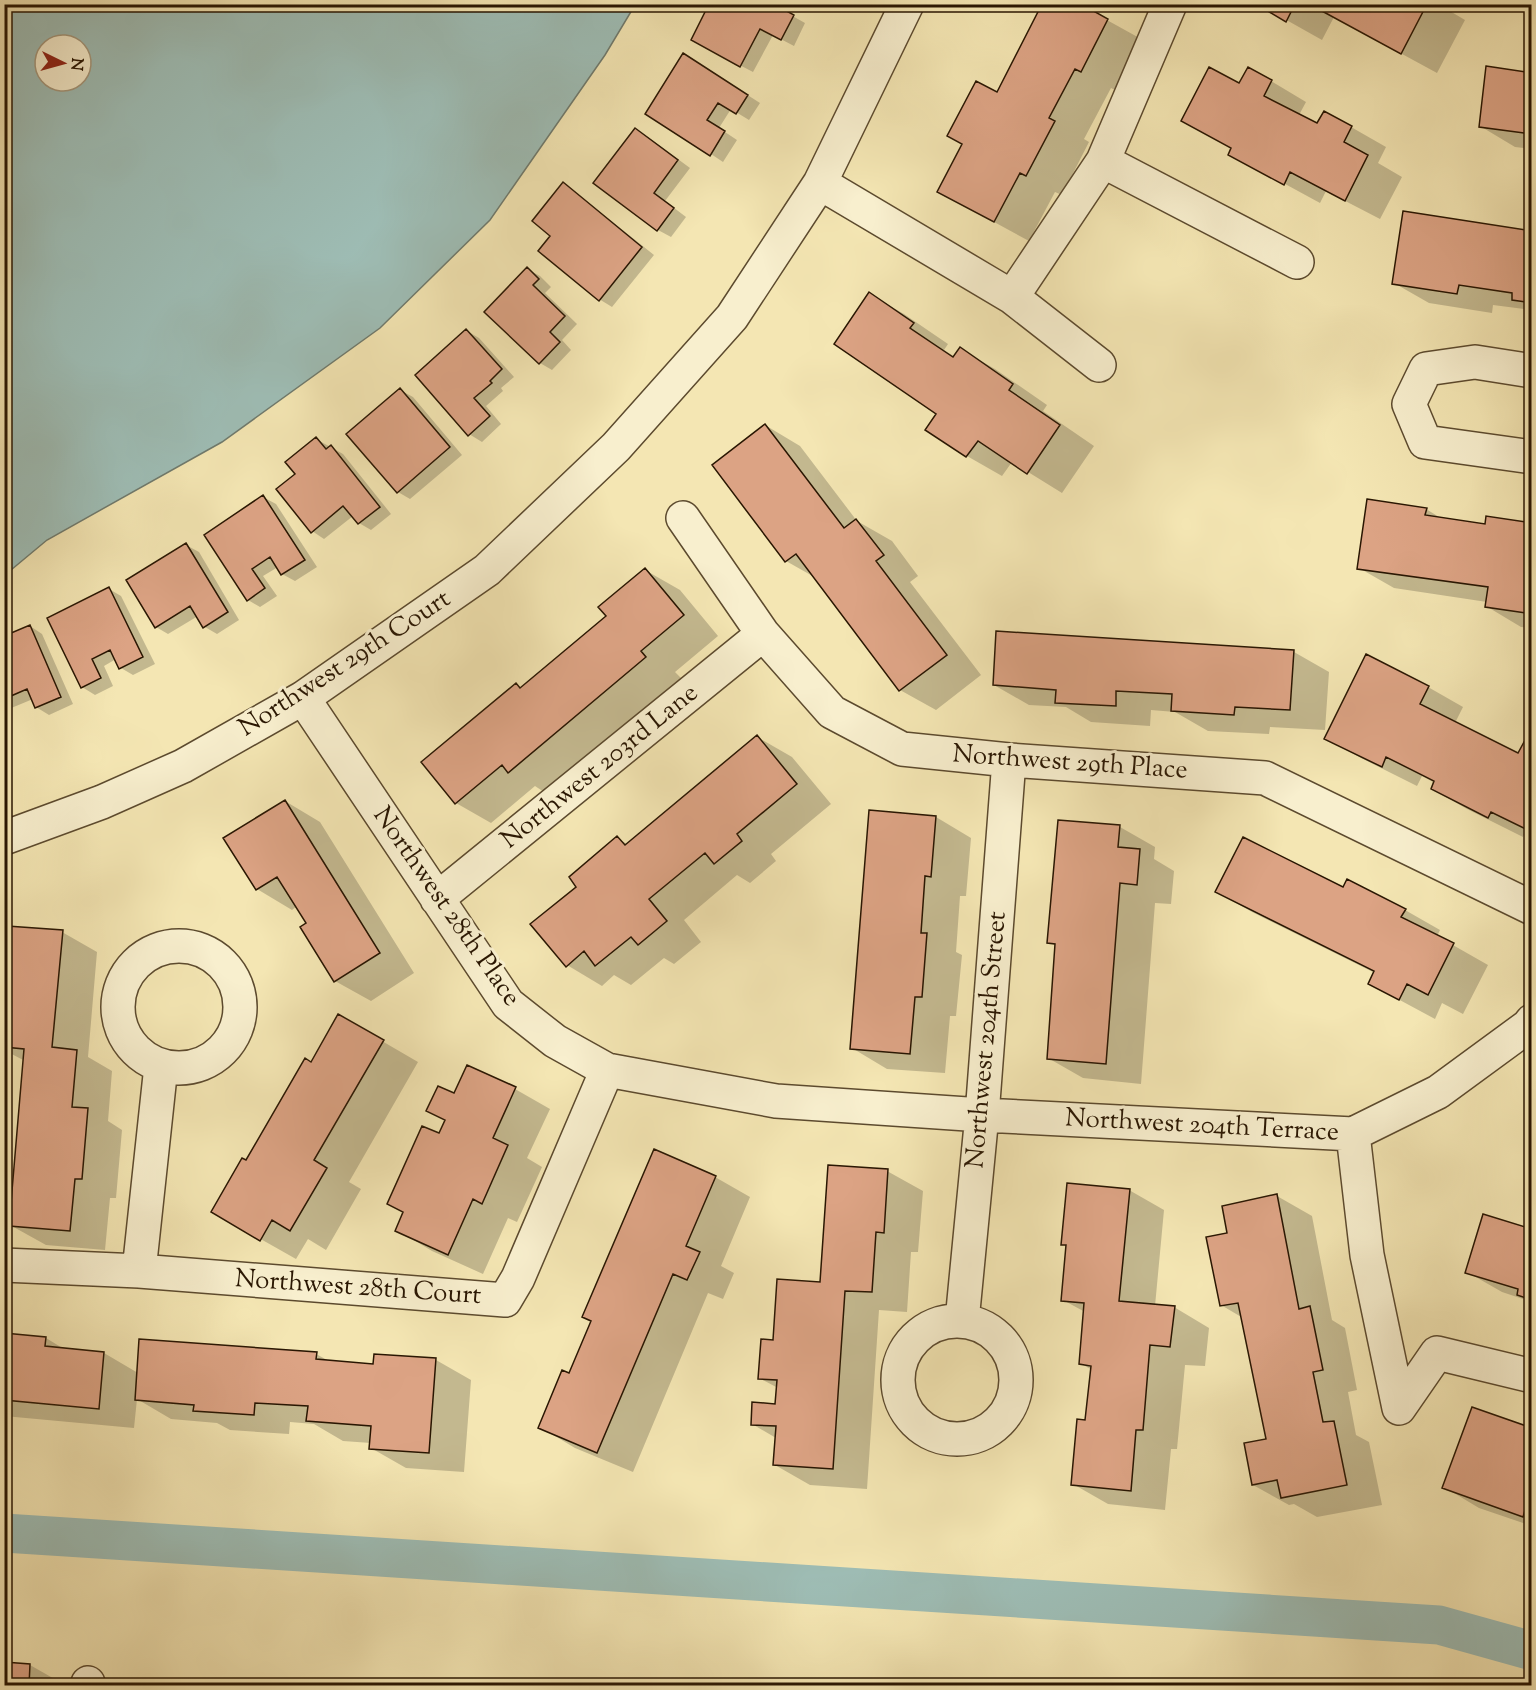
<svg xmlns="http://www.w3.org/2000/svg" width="1536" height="1690" font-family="'Sorts Mill Goudy',serif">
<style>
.water{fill:#9ebdb5;stroke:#6f7a6d;stroke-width:1.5;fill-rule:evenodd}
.shadow{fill:#0003}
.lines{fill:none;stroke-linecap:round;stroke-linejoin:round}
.canal{stroke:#9ebdb5;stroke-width:39}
.building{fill:#dca384;stroke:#291602;stroke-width:1.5}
.minor-casing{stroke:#5c4a2e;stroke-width:36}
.minor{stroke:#f8efce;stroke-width:33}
.labels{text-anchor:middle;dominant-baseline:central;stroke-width:6;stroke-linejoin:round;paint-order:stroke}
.street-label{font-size:26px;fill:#291602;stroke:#f8efce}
</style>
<rect width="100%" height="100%" fill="#f4e6b3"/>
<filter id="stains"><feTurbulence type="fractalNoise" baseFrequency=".00333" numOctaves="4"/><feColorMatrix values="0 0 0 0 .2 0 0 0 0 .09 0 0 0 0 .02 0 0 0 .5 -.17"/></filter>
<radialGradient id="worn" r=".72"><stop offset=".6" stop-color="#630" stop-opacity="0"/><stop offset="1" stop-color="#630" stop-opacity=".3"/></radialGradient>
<path class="water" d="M5 4H635V5L605 55 490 220 380 328 222 442 47 540 5 575ZM45 45H81V81H45Z"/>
<path class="shadow" d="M771 4 805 23 794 46 773 35 753 72 705 47Z
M1078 4 1143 40 1117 91 1111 88 1084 139 1089 142 1062 195 1055 192 1029 241 939 192 998 94Z
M1258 4H1438L1465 20 1437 73 1334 17 1322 40Z
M696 62 760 103 749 120 731 109 719 128 737 140 723 162 711 154Z
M1532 74V149L1515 147 1480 126Z
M1271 81 1306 102 1299 115 1318 125 1351 127 1386 147 1378 163 1402 177 1380 219 1326 191 1320 203 1230 154 1233 149 1240 85Z
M635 130 648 137 690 168 665 201 686 217 671 237 658 230 596 183Z
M563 184 575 192 654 255 612 307 599 299 553 236Z
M1532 232V310L1493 305 1492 313 1429 303 1394 283Z
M527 269 540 276 551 287 545 293 577 324 562 340 571 350 552 370 540 363Z
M869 294 904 314 948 344 944 350 955 357 960 349 995 369 1047 405 1043 411 1094 446 1062 493 1012 462 1002 476 967 456 927 429 938 414Z
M467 331 479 338 514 377 501 388 503 391 486 406 501 424 482 442 469 434Z
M400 390 413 397 462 455 410 499 398 492Z
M765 425 800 446 857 521 892 541 918 576 910 582 981 675 936 710 900 690 816 578 786 561 714 465Z
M316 439 343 454 391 514 371 530 359 523 353 516 324 539 312 531 297 474Z
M263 497 276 504 317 567 295 581 282 574 278 567 263 576 277 596 260 607 248 600 206 535Z
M1426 509 1444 520 1486 526 1532 524V628L1521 627 1486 606 1487 602 1394 588 1359 568Z
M186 545 199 552 239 620 217 634 205 627 198 616 168 634 156 627Z
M645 570 680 590 718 636 675 672 681 678 544 792 535 786 491 823 456 803 516 685 522 688 608 616Z
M109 589 121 596 155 664 133 675 121 668 116 659 104 666 113 686 95 695 82 687 49 618Z
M30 626 42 634 73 704 49 715 36 707 33 699 4 711V638Z
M1294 652 1329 672 1325 730 1270 727 1269 734 1208 731 1175 712 1151 710 1150 726 1091 722 1066 707 1029 705 994 685Z
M1428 687 1463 707 1455 723 1518 755 1532 748V834L1526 831 1523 837 1467 809 1432 789 1435 783 1422 776 1417 786 1361 758 1326 738Z
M757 737 792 757 831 804 771 854 776 861 750 883 737 875 684 920 701 942 674 964 664 958 631 985 614 975 602 986 567 965 578 887 617 838 627 844Z
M285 801 320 822 414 973 371 1001 335 981 308 924 297 906 292 910 257 889Z
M936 817 971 838 966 896H960L956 952 962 955 956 1016H950L945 1073 887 1069 852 1048Z
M1120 827 1155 847 1154 859 1174 871 1171 904 1155 903 1141 1084 1083 1078 1048 1058 1057 946 1049 942Z
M1344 889 1405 910 1440 930 1437 936 1488 965 1463 1014 1442 1003 1435 1019 1370 984 1375 973 1252 912 1217 892Z
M62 932 97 952 88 1057 112 1071 108 1121 122 1130 116 1198H110L105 1250 46 1245 10 1225 25 1061 4 1050V968Z
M339 1016 418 1062 349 1182 361 1189 326 1250 308 1239 296 1259 213 1212 312 1064Z
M515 1089 550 1109 527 1158 542 1167 517 1222 508 1218 483 1274 432 1251 397 1230 446 1121 428 1111Z
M887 1171 923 1191 918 1252H911L907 1312 879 1310 867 1489 810 1485 775 1465 776 1438 752 1424 777 1405 778 1388 759 1378 774 1341 821 1284Z
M715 1177 750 1197 721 1266 734 1273 723 1299 708 1293 633 1472 575 1448 540 1427 570 1375 592 1322Z
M1129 1190 1164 1210 1155 1306 1174 1307 1209 1328 1205 1366 1185 1365 1177 1449H1171L1165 1510 1108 1504 1073 1484 1087 1422 1092 1370 1080 1363 1085 1312 1063 1300 1067 1247 1063 1244Z
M1277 1196 1312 1216 1332 1320 1345 1328 1357 1390 1348 1392 1356 1435 1369 1442 1382 1505 1317 1517 1294 1504 1289 1505 1253 1485 1267 1440 1243 1318 1221 1305 1229 1234Z
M1532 1230V1302L1502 1292 1467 1272Z
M4 1334 46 1338 64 1349 104 1353 138 1373 316 1354 331 1362 374 1365 436 1360 471 1380 464 1472 406 1468 371 1448V1443L343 1441 314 1424 290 1422 289 1434 230 1430 217 1423 171 1419 137 1399 134 1428 4 1416Z
M1532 1430V1526L1479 1508 1444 1487Z
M30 1665 65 1685 4 1686Z"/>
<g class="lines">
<path class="canal" d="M4 1533 1439 1625 1532 1651"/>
</g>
<path class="building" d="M709 4H774L794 15 781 40 760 29 740 67 691 40Z
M1042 4H1081L1108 19 1081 72 1075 69 1049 118 1055 121 1026 176 1020 173 994 222 937 192 962 144 947 136 976 81 997 92Z
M1256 4H1295L1286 22Z
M1309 4H1427L1401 54Z
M683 53 748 95 736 114 718 103 707 120 725 131 710 156 645 114Z
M1486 66 1532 73V134L1479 127Z
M1209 67 1239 83 1248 67 1272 80 1264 96 1317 123 1324 111 1352 126 1344 142 1368 155 1345 201 1290 172 1284 185 1228 155 1231 148 1181 121Z
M635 128 678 160 654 193 674 208 657 231 593 183Z
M563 182 642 247 599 301 538 251 550 236 532 221Z
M1403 211 1532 231V303L1512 300V293L1459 285 1457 294 1392 284Z
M527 267 539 279 533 285 565 316 550 332 560 342 539 364 484 312Z
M869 292 914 323 910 328 953 357 960 347 1013 384 1009 390 1060 425 1027 474 978 441 966 457 925 430 936 414 834 344Z
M466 329 502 369 490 381 492 383 474 398 490 416 468 436 415 375Z
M400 388 450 447 397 493 346 434Z
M765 424 844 528 856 519 884 555 876 561 947 655 899 691 796 554 785 562 712 465Z
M316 437 326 449 331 445 380 507 358 524 343 506 311 533 276 489 295 474 285 462Z
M263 495 305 560 281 575 270 557 252 569 265 588 247 601 204 535Z
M1367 499 1427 508 1425 515 1485 524 1486 516 1532 523V614L1485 607 1488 587 1357 569Z
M186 543 228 612 203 628 190 606 155 628 126 580Z
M645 568 684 615 641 651 646 657 508 773 502 765 455 804 421 762 516 683 520 688 606 616 598 607Z
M109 587 143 657 119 669 110 650 92 659 101 678 81 688 47 618Z
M30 625 61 697 35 708 27 689 4 699V636Z
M996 631 1294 650 1290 710 1235 707 1234 715 1171 711 1172 694 1116 691V706L1055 703 1056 690 993 685Z
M1366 654 1429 686 1420 704 1518 753 1524 742 1532 746V832L1491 812 1488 818 1431 789 1434 781 1386 757 1382 767 1324 739Z
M757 735 797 784 737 834 742 841 714 864 705 853 649 899 667 921 638 945 631 937 595 966 584 951 566 967 530 924 576 887 569 877 617 836 625 845Z
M285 800 380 953 334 982 300 927 306 923 277 877 256 890 223 838Z
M869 810 936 816 931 877 925 876 921 933H927L922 997H915L910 1054 850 1049Z
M1058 820 1120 825 1118 847 1140 849 1137 885 1120 883 1106 1064 1047 1059 1055 944 1047 943Z
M1243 837 1343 887 1347 879 1406 909 1401 917 1454 943 1428 995 1407 984 1399 1000 1368 984 1374 971 1215 892Z
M7 926 63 930 52 1047 77 1050 72 1107 88 1108 82 1179H75L70 1231 9 1226 24 1049 4 1047V951Z
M338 1014 384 1040 314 1160 327 1168 290 1231 272 1220 260 1241 211 1212 242 1158 246 1160 305 1058 311 1062Z
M467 1065 516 1087 493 1138 508 1145 482 1204 473 1199 448 1255 395 1231 403 1212 387 1204 422 1126 439 1133 445 1120 426 1111 438 1086 454 1093Z
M654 1149 716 1176 686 1246 700 1252 687 1280 673 1274 597 1453 538 1428 562 1370 569 1373 591 1321 582 1317Z
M828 1165 888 1169 884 1233 876 1232 872 1292 845 1291 833 1469 773 1465 776 1426 751 1425 752 1402 775 1404 777 1380 758 1379 761 1339 773 1340 777 1279 820 1282Z
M1067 1183 1130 1189 1119 1301 1175 1306 1170 1347 1150 1345 1143 1430H1136L1131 1491 1071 1485 1077 1419 1085 1420 1091 1366 1079 1364 1084 1303 1061 1301 1066 1245H1061Z
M1277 1194 1299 1309 1310 1306 1323 1370 1313 1372 1323 1422 1334 1421 1347 1485 1281 1498 1277 1480 1252 1485 1244 1443 1266 1439 1238 1303 1220 1306 1206 1237 1227 1233 1222 1206Z
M1483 1214 1532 1229V1300L1517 1295 1518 1289 1465 1273Z
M4 1333 46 1337 45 1346 104 1352 99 1409 4 1400Z
M139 1339 317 1352 316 1359 373 1364 374 1354 436 1358 429 1453 369 1449 371 1426 306 1421 308 1406 255 1403 254 1415 193 1411 194 1405 135 1400Z
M1472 1407 1532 1428V1501L1528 1500 1523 1517 1442 1488Z
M4 1662 30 1664 29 1686H4Z"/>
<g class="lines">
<g class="minor-casing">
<path id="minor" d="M1103 161 1297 262
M820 183 1012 297 1099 365
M1012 297 1103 161 1170 4
M1532 371 1475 362 1426 369 1409 404 1425 442 1532 457
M683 518 763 634 832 712 902 749 1009 760 1265 778 1532 908
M303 698 508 1004 555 1041 607 1070 776 1101 982 1115 1353 1134 1438 1092 1528 1026 1532 1021
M4 838 102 802 183 766 303 698 487 570 616 447 732 317 820 183 907 4
M437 899 763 634
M118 1007a61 61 0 1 1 122 0a61 61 0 1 1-122 0Z
M1353 1134 1367 1255 1399 1408 1437 1353 1532 1376
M4 1265 139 1271 505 1300 518 1278 607 1070
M139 1271 161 1066
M962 1321 982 1115 1009 760
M898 1380a59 59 0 1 1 118 0a59 59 0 1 1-118 0Z
M87 1686 88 1683"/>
</g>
<use href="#minor" class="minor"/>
</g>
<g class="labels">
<g class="street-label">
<text transform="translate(345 664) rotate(-33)">Northwest 29th Court</text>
<text transform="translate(1070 763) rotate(4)">Northwest 29th Place</text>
<text transform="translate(600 767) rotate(-39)">Northwest 203rd Lane</text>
<text transform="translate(446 907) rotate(55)">Northwest 28th Place</text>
<text transform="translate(987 1040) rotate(-85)">Northwest 204th Street</text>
<text transform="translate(1202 1126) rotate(3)">Northwest 204th Terrace</text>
<text transform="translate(358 1288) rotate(4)">Northwest 28th Court</text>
</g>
</g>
<rect width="1536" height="1690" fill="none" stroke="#f4e6b3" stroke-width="24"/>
<rect x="6" y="6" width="1524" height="1678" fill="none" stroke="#291602" stroke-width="3"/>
<rect x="12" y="12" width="1512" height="1666" fill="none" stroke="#291602" stroke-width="1.5"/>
<g transform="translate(63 63) rotate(95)"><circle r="28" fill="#f8efce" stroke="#a5987c" stroke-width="1.5"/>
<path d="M0-4.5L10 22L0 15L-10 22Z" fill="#8f2418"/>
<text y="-9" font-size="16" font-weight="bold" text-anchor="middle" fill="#291602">N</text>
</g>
<rect width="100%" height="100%" filter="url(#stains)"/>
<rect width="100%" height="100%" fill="url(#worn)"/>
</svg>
